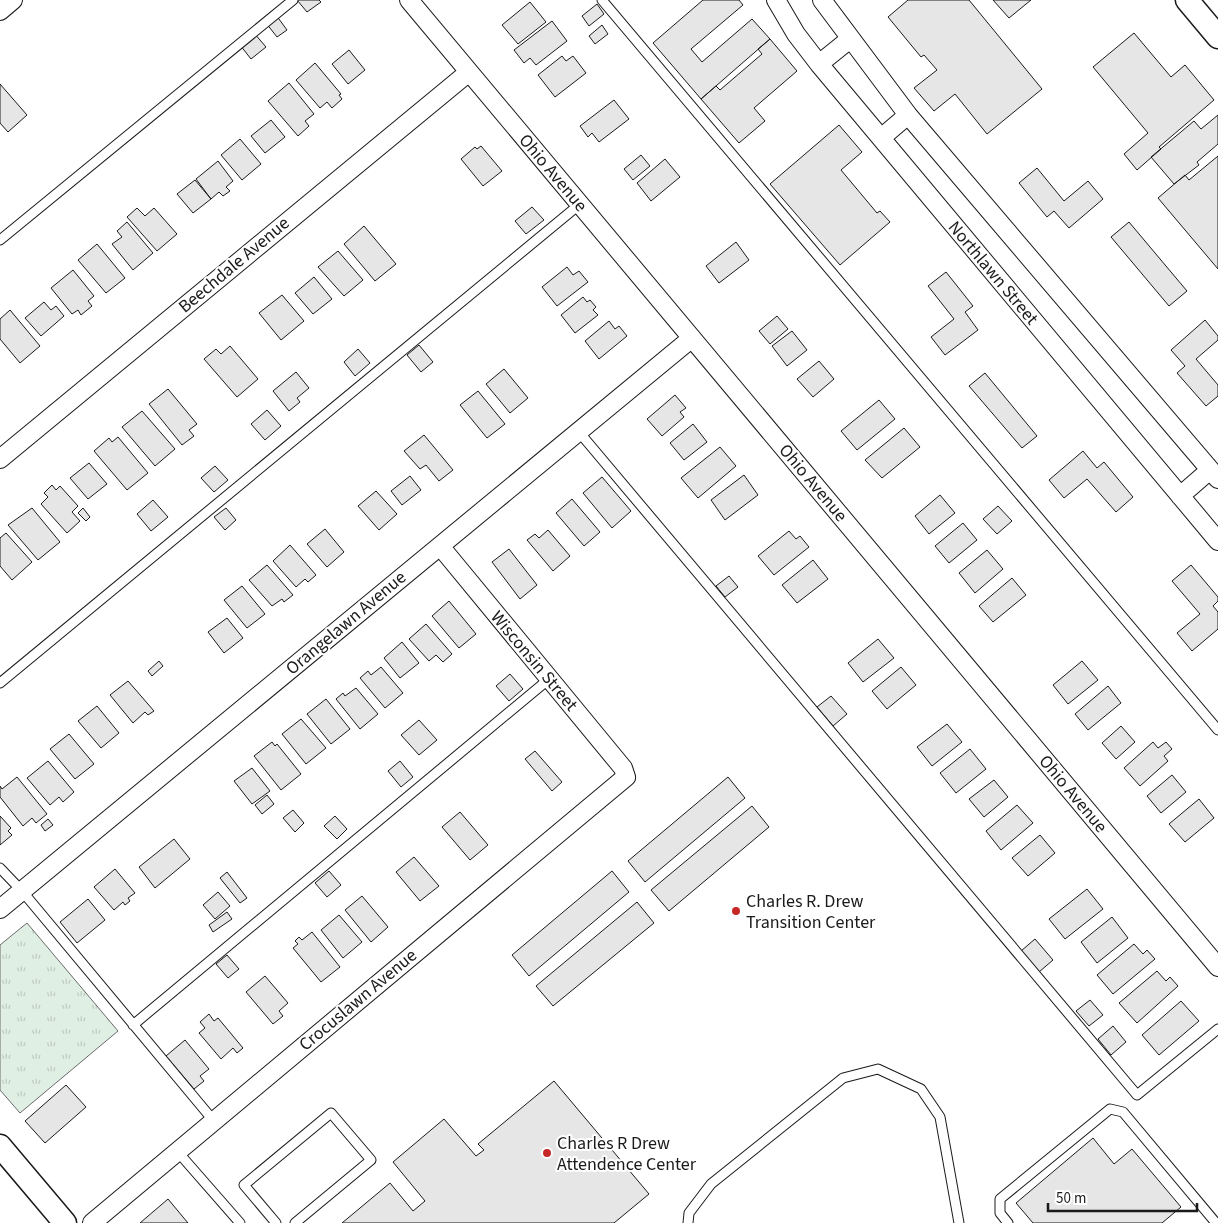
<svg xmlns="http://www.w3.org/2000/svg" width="1218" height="1223" font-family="'Source Sans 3',sans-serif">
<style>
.grass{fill:url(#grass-tufts);stroke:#6a6a6a}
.building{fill:#e6e6e6;stroke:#1a1a1a}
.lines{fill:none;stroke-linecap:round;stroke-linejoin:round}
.service-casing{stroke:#1a1a1a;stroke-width:11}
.minor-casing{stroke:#1a1a1a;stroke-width:20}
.tertiary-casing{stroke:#1a1a1a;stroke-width:25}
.service{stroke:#fff;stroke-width:9}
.minor{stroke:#fff;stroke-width:18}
.tertiary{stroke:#fff;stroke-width:22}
.poi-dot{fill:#c62828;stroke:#fff;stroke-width:2}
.labels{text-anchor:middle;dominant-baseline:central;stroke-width:4;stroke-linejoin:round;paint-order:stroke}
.street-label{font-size:18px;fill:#1a1a1a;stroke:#fff}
.poi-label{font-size:18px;fill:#1a1a1a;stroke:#fff;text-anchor:start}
</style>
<defs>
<pattern id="grass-tufts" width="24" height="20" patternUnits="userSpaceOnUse" patternTransform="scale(1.25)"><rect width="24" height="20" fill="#e0efe3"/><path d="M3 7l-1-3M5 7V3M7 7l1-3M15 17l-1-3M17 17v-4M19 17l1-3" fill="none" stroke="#c0ccc2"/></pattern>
</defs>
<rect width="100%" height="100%" fill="#fff"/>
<path class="grass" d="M27 923 118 1031 20 1113 0 1090V945Z"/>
<path class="building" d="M297 0H319L321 2 307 12Z
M703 0H739L743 5 691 49 702 62 752 19 770 39 701 99 653 43Z
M908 0H969L1042 89 987 134 955 94 934 111 914 88 937 70 924 55 921 57 888 17Z
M993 0H1031L1009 18Z
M530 2 546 22 518 44 502 25Z
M597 4 604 14 589 26 582 16Z
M276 15 287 30 277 37 266 23Z
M552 21 567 41 536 65 530 58 524 63 514 50Z
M602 25 608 34 595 44 589 36Z
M254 33 266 47 251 59 240 45Z
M1134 33 1171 77 1185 65 1214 100 1159 147 1161 149 1137 170 1124 154 1148 133 1093 67Z
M770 39 797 71 754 108 765 121 739 143 701 99 716 86 720 90 762 54 758 49Z
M349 50 365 70 348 84 332 64Z
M562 56 566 61 573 56 586 73 555 97 538 75Z
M315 63 341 94 339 95 342 99 332 108 327 102 320 108 296 80Z
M289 83 314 114 305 121 309 126 298 136 268 101Z
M0 84 27 115 8 132 0 123Z
M614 100 629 119 599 142 592 133 588 137 580 126Z
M1218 115V144L1197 162 1199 165 1174 184 1151 157 1194 121 1201 129Z
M271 120 285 137 265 153 251 136Z
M839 125 862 152 841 170 877 213 880 211 890 222 840 265 770 184Z
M240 139 261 164 242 180 221 155Z
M481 146 502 171 483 186 461 159 475 147 477 149Z
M641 155 650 166 633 180 624 169Z
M1218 156V269L1158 198 1185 175 1189 180Z
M665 159 680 177 651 201 637 183Z
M218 161 233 181 226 187 230 191 223 196 219 192 211 199 196 179Z
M1037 168 1064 201 1088 181 1103 199 1069 228 1054 211 1047 217 1019 183Z
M195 180 211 199 193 213 177 194Z
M532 207 544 220 526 234 515 221Z
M137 208 145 216 154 208 177 234 157 251 127 217Z
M127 222 153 253 133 270 112 244 122 237 117 231Z
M1129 222 1187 291 1169 306 1111 237Z
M364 226 396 264 375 281 344 244Z
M736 242 749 260 719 283 706 266Z
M97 244 125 278 106 293 78 260Z
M338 251 363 280 344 296 318 267Z
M567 267 573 275 579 271 588 282 557 306 542 287Z
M73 270 94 296 88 301 92 306 81 315 78 310 72 314 51 288Z
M946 272 973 306 965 312 978 330 945 355 931 337 954 319 928 286Z
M314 277 332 299 313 314 295 293Z
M282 295 304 321 281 340 259 313Z
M583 297 587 302 590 300 596 307 593 310 598 315 575 333 561 315Z
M44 302 51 310 56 306 64 316 41 336 25 318Z
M10 310 40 346 20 363 0 339V319Z
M777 316 788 329 770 344 759 331Z
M1205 320 1218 336V340L1196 359 1218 385V396L1206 406 1177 373 1185 366 1171 350Z
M609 321 615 329 619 326 627 336 599 359 585 341Z
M792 331 807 350 787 366 772 346Z
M419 345 433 362 421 372 407 355Z
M230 346 258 379 237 397 204 359 216 349 221 354Z
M358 349 370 363 355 376 344 362Z
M819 361 834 379 813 397 797 379Z
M504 369 528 398 510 413 486 384Z
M296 372 309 388 297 398 300 402 289 411 273 391Z
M985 373 1037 436 1022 448 969 386Z
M168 389 197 424 189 430 194 436 182 445 149 404Z
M478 391 505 424 487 438 460 405Z
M675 395 686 408 680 412 684 417 662 436 647 419Z
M879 400 895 419 857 450 841 431Z
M267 410 281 426 265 440 251 424Z
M142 411 175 449 155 466 122 427Z
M693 424 707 442 684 460 670 443Z
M904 428 920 447 882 478 865 460Z
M424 435 453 470 439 481 426 465 420 469 404 451Z
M118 437 148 473 127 490 94 451 109 438 112 442Z
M720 447 736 466 698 498 681 478Z
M1083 451 1097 468 1104 462 1133 497 1116 512 1087 479 1064 498 1049 480Z
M89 463 107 484 88 499 70 478Z
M215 466 228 480 214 492 201 478Z
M744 475 758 495 725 520 711 500Z
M410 476 421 490 402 505 391 491Z
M602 477 631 511 612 528 583 493Z
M52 485 56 490 60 486 78 506 72 512 80 521 67 533 41 504 48 497 44 493Z
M376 491 397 514 379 530 358 506Z
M940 495 955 513 929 534 915 516Z
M572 499 600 532 584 546 556 513Z
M153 500 168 517 151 531 137 514Z
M998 506 1012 521 997 534 983 519Z
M32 508 60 542 38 560 8 525Z
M83 508 90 517 86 521 78 513Z
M226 508 236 520 225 530 214 517Z
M963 523 977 540 949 563 935 546Z
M325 529 344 552 327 567 307 544Z
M548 530 570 556 553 571 527 540 535 534 539 538Z
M789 531 796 539 800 536 809 547 774 575 758 556Z
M6 533 32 562 12 580 0 566V538Z
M290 545 316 575 308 582 305 579 296 587 273 561Z
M509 549 537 585 520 599 492 562Z
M987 550 1003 569 975 593 959 573Z
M813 560 828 579 797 603 782 585Z
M267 565 293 595 284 602 282 599 272 606 249 580Z
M1191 565 1218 597V601L1213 606 1218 612V629L1192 651 1177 633 1200 614 1172 581Z
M729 576 738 587 725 597 716 586Z
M1012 578 1026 595 993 622 979 606Z
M242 586 265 614 247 628 224 600Z
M449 601 476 634 459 648 432 616Z
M227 618 243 638 224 653 208 632Z
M426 624 452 654 443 662 436 655 429 661 409 639Z
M878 639 894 658 863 682 848 663Z
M402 642 419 663 400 678 384 658Z
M159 661 163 666 152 676 148 671Z
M1082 661 1098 680 1068 704 1053 685Z
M381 667 403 693 385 708 360 678 368 671 371 675Z
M901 667 916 685 887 709 872 691Z
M510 674 523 689 509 701 496 686Z
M128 681 154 711 148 715 145 712 133 723 110 695Z
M1108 686 1121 703 1088 730 1075 714Z
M356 688 378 714 360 729 336 699 343 693 345 696Z
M831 696 847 714 833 726 817 707Z
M326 699 350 729 331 744 307 714Z
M97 706 119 733 101 748 78 721Z
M301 719 326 748 306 764 282 734Z
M419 720 437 740 419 755 401 735Z
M947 724 962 742 932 766 917 747Z
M1121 726 1135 742 1116 759 1102 743Z
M69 734 94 764 75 779 50 749Z
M272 742 275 746 277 744 301 774 281 790 254 756Z
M1153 742 1158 748 1166 742 1172 749 1164 756 1168 761 1140 786 1124 768Z
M970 749 986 769 956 793 940 773Z
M535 751 562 782 552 791 525 759Z
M48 761 74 792 63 802 59 797 50 805 27 778Z
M400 761 413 777 401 787 388 771Z
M252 768 270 791 252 804 234 781Z
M1172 775 1186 792 1161 813 1147 796Z
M17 777 47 814 36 823 32 818 23 826 0 797V786L2 789Z
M728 777 745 798 645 882 628 861Z
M994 780 1008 797 984 817 969 799Z
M267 795 274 804 262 814 255 805Z
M1199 799 1214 818 1185 842 1169 824Z
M1017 805 1033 823 1001 850 986 831Z
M752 806 769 827 669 911 651 890Z
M293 810 304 823 295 832 283 818Z
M460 812 488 845 470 860 442 827Z
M0 816 11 828 8 831 12 835 0 845Z
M335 816 347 829 337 839 324 826Z
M48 819 53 825 45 831 41 825Z
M1040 835 1055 853 1028 876 1012 858Z
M174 839 190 859 155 888 139 867Z
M414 857 439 886 420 901 396 872Z
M115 869 135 893 128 898 130 901 125 905 123 902 114 910 94 887Z
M329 871 341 885 327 897 315 883Z
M612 871 629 892 529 976 512 955Z
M227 872 247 898 240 903 220 878Z
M1087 889 1103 909 1065 939 1049 919Z
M218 892 230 906 215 919 203 905Z
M362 896 388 927 371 942 345 910Z
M88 899 105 920 77 943 60 922Z
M637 902 654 923 553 1006 536 986Z
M227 912 232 919 213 932 209 925Z
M339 915 362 942 343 958 321 930Z
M1112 917 1128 938 1097 963 1081 942Z
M312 932 340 967 321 982 293 948 298 944 295 941 299 937 302 940Z
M1035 939 1053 960 1039 972 1021 951Z
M1134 944 1143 954 1147 950 1155 959 1113 994 1097 975Z
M227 955 239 969 228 978 216 964Z
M1157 971 1166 981 1170 977 1178 986 1137 1023 1119 1003Z
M265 976 288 1003 279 1011 283 1016 273 1024 246 992Z
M1090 1000 1103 1015 1089 1026 1076 1011Z
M1181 1001 1199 1021 1159 1055 1142 1035Z
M209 1014 214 1021 218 1018 243 1048 237 1053 233 1048 221 1059 199 1033 205 1028 200 1022Z
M1113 1026 1126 1042 1111 1055 1098 1039Z
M185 1040 209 1069 200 1076 204 1081 194 1089 166 1056Z
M554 1081 649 1194 614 1223H342L390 1183 413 1211 425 1201 393 1162 444 1119 476 1156 484 1150 478 1144Z
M66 1085 86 1107 45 1143 25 1121Z
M1093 1138 1114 1164 1132 1149 1181 1207 1162 1223H1033L1016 1203Z
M168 1199 188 1223H140Z"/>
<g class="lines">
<g class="service-casing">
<path id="service" d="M602 0 1218 730
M0 240 293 0
M579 432 1137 1095 1218 1029
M0 683 580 204
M0 868 22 891 213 1120
M133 1025 549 679
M177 1151 240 1223
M276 1223 244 1185 331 1113 371 1160 295 1223
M688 1223 689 1213 711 1184 843 1078 878 1069 921 1089 940 1117 959 1223
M1008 1223 1000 1213V1199L1110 1109 1123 1112 1216 1223"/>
</g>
<g class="minor-casing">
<path id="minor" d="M409 0 1218 967
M776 0 796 34 819 64 1218 541
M822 0 908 115 1218 479
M0 11 13 0
M819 64 850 39
M881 138 908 115
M0 459 469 72
M1180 496 1210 470
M0 909 692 338
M92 1223 626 777 623 768 440 546"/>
</g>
<g class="tertiary-casing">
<path id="tertiary" d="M1187 0 1218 37
M0 1146 65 1223"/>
</g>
<use href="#service" class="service"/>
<use href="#minor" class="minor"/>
<use href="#tertiary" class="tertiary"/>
</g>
<g class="poi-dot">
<circle cx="736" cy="911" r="5"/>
<circle cx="547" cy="1153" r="5"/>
</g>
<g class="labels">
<g class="street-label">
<text transform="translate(553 173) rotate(50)">Ohio Avenue</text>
<text transform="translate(234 265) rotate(-40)">Beechdale Avenue</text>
<text transform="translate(993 273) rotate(50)">Northlawn Street</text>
<text transform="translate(813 483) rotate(50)">Ohio Avenue</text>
<text transform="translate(346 623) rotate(-40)">Orangelawn Avenue</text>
<text transform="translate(534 661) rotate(50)">Wisconsin Street</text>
<text transform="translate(1073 794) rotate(50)">Ohio Avenue</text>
<text transform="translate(358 1000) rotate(-40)">Crocuslawn Avenue</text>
</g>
<g class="poi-label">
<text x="746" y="901">Charles R. Drew<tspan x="746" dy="21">Transition Center</tspan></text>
<text x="557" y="1143">Charles R Drew<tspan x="557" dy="21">Attendence Center</tspan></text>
</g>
</g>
<path d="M1048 1203v8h149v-8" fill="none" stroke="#1a1a1a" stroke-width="2.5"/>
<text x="1056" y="1203" font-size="15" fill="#1a1a1a" stroke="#ffffff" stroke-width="4" paint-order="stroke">50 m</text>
</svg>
